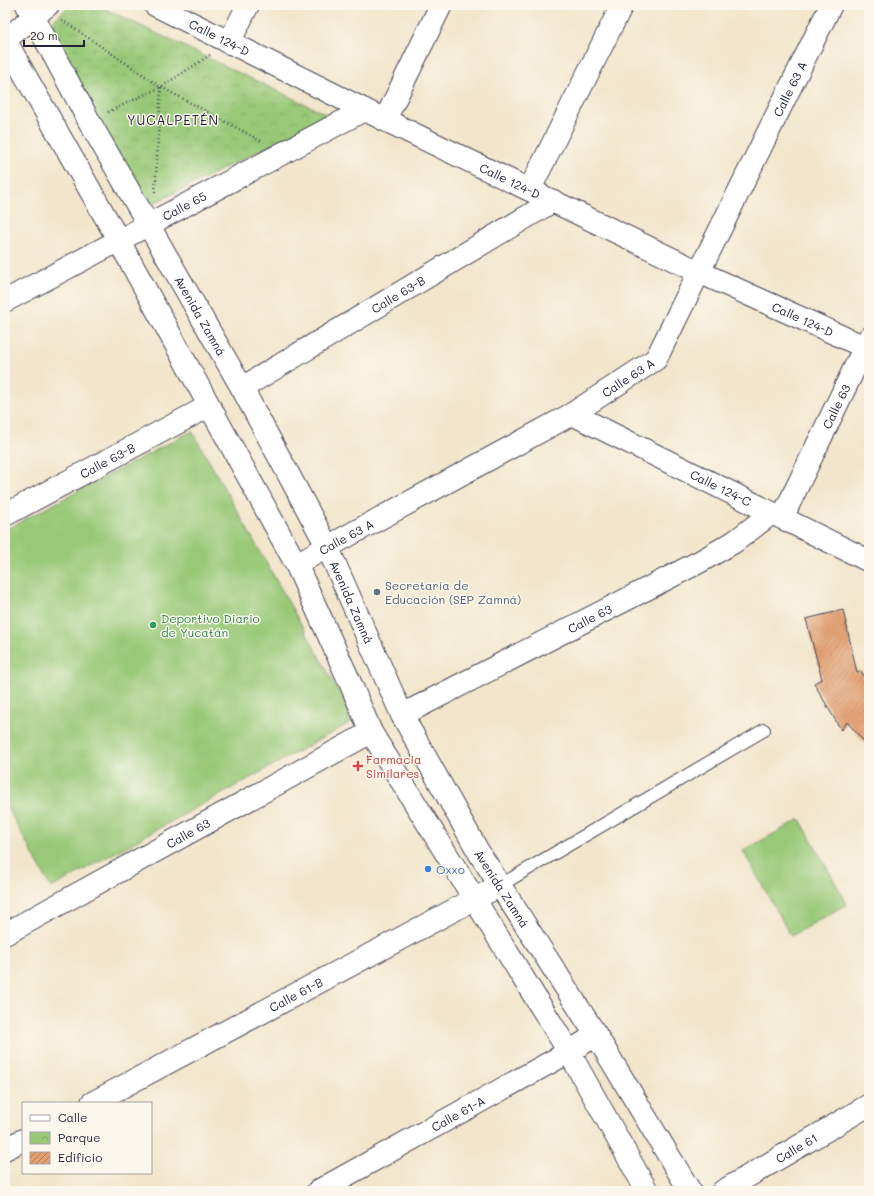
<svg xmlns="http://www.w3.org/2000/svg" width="874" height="1196" font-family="Mali,sans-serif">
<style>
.park{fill:url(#park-crowns);stroke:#5e765a}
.garden{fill:#99c978;stroke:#5e765a}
.building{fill:url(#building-hatch)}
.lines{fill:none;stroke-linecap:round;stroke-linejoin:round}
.service-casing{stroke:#413f51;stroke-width:14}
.minor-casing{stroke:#413f51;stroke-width:24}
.tertiary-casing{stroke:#413f51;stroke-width:24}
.path{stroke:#413f51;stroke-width:2.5;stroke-dasharray:1 3;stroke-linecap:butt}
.service{stroke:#fff;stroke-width:12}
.minor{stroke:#fff;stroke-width:22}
.tertiary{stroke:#fff;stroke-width:22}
.service-dot{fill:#5c6f8a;stroke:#fbf7ec;stroke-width:1.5}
.leisure-dot{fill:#2e9e5b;stroke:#fbf7ec;stroke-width:1.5}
.health-dot{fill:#e0444e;stroke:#fbf7ec;stroke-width:1.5}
.shop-dot{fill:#3f7fe0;stroke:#fbf7ec;stroke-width:1.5}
.labels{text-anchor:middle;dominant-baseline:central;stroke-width:3;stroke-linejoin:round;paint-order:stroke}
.street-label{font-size:12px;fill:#22223b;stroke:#fbf7ec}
.service-label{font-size:12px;fill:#4e5e75;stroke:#fbf7ec;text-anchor:start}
.leisure-label{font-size:12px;fill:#27864d;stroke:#fbf7ec;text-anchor:start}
.health-label{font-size:12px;fill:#be3a42;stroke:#fbf7ec;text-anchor:start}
.shop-label{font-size:12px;fill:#366cbe;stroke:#fbf7ec;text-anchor:start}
.neighbourhood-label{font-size:13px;letter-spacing:1px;fill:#22223b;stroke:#fbf7ec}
</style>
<defs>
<pattern id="park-crowns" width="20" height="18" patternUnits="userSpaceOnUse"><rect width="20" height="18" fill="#99c978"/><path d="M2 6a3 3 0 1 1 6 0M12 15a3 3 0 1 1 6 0" fill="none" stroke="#84ac69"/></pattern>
<pattern id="building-hatch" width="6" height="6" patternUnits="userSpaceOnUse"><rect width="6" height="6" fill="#e39f70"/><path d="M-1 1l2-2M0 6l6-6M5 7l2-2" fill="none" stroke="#b8815d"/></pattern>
</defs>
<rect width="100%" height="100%" fill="#fbf7ec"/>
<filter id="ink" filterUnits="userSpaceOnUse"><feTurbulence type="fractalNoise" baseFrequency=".025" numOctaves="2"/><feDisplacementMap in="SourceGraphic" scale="8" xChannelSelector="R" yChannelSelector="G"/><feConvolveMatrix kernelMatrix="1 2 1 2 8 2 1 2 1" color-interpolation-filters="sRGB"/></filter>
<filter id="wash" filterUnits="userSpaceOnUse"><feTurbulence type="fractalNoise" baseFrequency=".012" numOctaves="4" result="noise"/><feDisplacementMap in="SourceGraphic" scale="16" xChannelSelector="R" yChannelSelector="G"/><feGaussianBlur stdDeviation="0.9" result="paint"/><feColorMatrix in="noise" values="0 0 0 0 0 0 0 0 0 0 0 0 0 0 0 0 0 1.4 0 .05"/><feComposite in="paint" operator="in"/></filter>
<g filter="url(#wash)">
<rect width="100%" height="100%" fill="#f2e5cb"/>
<path class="park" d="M70 5H97L330 116 146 207 42 32Z"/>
<path class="garden" d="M192 431 355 720 51 888 5 803V530Z
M800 819 847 904 791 936 743 851Z"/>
<g id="blocks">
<path class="building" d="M843 610 857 673 861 671 869 685V747L847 722 841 730 814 683 822 679 806 619Z"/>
</g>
</g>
<g filter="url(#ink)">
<use href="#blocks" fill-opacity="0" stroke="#413f51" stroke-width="1"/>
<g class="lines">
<g class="service-casing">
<path id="service" d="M499 886 764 730"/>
</g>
<g class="minor-casing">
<g id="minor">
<path id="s1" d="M155 5 385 120 699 272 869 349"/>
<path d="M5 40 48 5"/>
<path d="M229 43 248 5"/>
<path d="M385 120 441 5"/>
<path d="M530 189 622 5"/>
<path id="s2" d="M5 301 364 110"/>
<path id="s3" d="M242 388 553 201"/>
<path id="s4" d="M572 414 869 561"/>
<path id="s5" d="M5 515 209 406"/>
<path id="s6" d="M782 518 869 338"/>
<path id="s7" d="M296 564 572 414 656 359 831 5"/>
<path id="s8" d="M402 715 701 561 734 542 772 513"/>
<path id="s9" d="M5 934 371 732"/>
<path id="s10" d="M92 1103 499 886"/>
<path d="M5 1149 23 1140"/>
<path id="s11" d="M318 1191 569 1052 596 1035"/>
<path id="s12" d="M723 1191 869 1105"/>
</g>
</g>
<g class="tertiary-casing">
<g id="tertiary">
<path id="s13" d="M27 5 89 121 242 388 327 546 402 715 478 851 596 1035 690 1191"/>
<path d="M5 40 119 241 296 564 349 680 371 732 569 1052 647 1191"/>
</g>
</g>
<path class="path" d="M62 20 161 87 261 141
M108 112 161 87 210 55
M155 192 161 87"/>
<use href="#service" class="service"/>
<use href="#minor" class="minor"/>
<use href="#tertiary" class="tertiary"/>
</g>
</g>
<circle class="service-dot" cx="377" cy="592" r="4"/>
<circle class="leisure-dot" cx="153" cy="625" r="4"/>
<path class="health-dot" d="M356 760h4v4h4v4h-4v4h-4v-4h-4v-4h4z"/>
<circle class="shop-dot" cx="428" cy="869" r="4"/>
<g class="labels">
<g class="street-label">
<text stroke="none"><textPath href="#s1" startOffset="72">Calle 124-D</textPath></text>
<text stroke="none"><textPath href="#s7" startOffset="716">Calle 63 A</textPath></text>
<text stroke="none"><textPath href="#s1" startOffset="396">Calle 124-D</textPath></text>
<text stroke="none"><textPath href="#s2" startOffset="203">Calle 65</textPath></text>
<text stroke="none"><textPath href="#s3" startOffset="182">Calle 63-B</textPath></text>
<text stroke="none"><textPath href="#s13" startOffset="356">Avenida Zamná</textPath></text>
<text stroke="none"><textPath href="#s1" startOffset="720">Calle 124-D</textPath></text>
<text stroke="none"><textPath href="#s7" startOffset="381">Calle 63 A</textPath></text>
<text stroke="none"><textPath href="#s6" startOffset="124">Calle 63</textPath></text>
<text stroke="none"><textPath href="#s5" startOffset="116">Calle 63-B</textPath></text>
<text stroke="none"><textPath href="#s4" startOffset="166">Calle 124-C</textPath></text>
<text stroke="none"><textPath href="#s7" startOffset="57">Calle 63 A</textPath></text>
<text stroke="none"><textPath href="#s13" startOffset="680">Avenida Zamná</textPath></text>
<text stroke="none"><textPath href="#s8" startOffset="211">Calle 63</textPath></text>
<text stroke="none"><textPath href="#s9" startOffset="209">Calle 63</textPath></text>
<text stroke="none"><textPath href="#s13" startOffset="1004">Avenida Zamná</textPath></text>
<text stroke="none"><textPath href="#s10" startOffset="231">Calle 61-B</textPath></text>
<text stroke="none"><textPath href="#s11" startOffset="160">Calle 61-A</textPath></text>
<text stroke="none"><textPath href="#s12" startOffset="85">Calle 61</textPath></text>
</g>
<g class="service-label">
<text x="385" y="585">Secretaría de<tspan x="385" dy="14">Educación (SEP Zamná)</tspan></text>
</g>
<g class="leisure-label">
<text x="161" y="618">Deportivo Diario<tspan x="161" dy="14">de Yucatán</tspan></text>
</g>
<g class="health-label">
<text x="366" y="759">Farmacia<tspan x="366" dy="14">Similares</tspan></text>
</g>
<g class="shop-label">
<text x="436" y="869">Oxxo</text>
</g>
<g class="neighbourhood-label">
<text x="173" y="119">YUCALPETÉN</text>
</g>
</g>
<rect width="874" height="1196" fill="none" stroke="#fbf7ec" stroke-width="20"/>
<rect x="22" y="1102" width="130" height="72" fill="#fbf7ec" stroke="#a4a2a5"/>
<rect x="30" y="1115" width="20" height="6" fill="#ffffff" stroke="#a4a2a5"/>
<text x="58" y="1122" font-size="12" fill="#22223b">Calle</text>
<rect x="30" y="1132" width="20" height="12" fill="url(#park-crowns)" stroke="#a4a2a5"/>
<text x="58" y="1142" font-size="12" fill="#22223b">Parque</text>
<rect x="30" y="1152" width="20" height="12" fill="url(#building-hatch)" stroke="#a4a2a5"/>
<text x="58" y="1162" font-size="12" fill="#22223b">Edificio</text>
<path d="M24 40v6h60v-6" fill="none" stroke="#22223b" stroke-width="2"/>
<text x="30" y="40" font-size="12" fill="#22223b" stroke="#fbf7ec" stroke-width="3" paint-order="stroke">20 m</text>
</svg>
